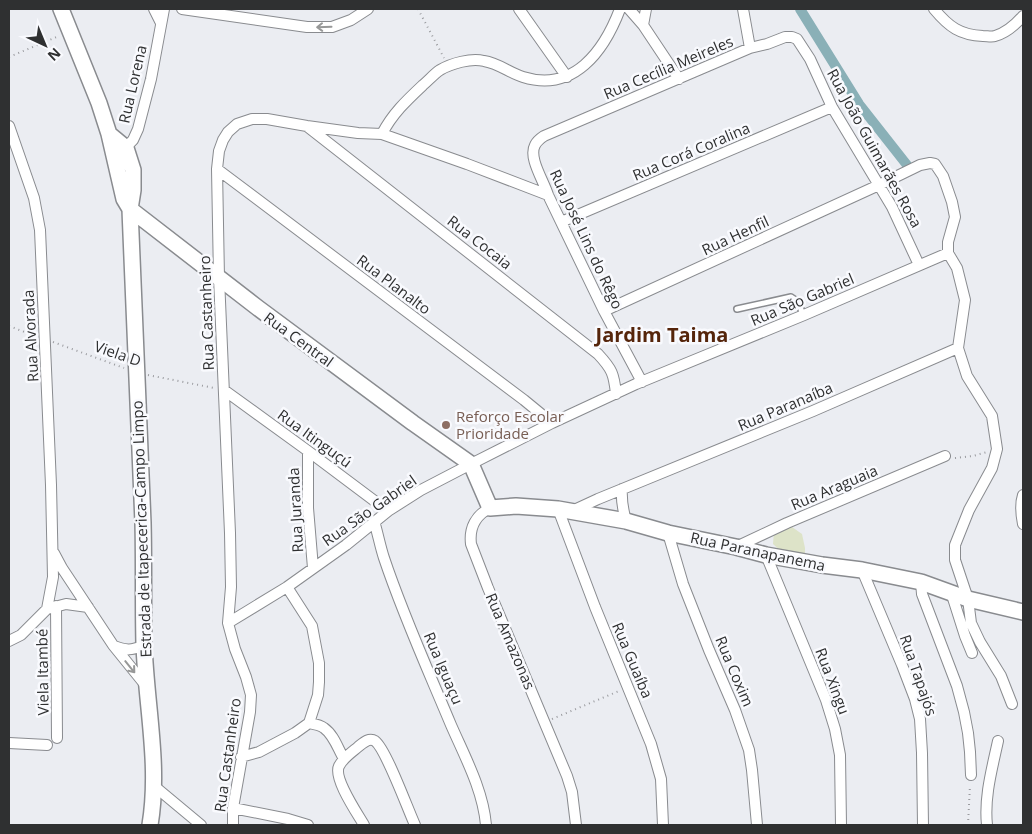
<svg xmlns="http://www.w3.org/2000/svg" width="1032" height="834" font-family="'Open Sans',sans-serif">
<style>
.green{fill:#dde3c8}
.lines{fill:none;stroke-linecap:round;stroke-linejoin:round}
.canal{stroke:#8ab0b7;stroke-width:10}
.lane-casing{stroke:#898b8f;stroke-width:8}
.street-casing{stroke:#898b8f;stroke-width:12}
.secondary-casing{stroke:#898b8f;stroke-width:18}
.path{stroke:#9a9b9f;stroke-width:2;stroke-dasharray:1 4;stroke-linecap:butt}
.lane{stroke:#fff;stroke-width:5}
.street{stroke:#fff;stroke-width:10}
.secondary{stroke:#fff;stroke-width:15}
.oneway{stroke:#979898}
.education-dot{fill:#8d6e63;stroke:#f9fafe;stroke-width:2}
.labels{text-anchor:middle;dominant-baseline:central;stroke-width:5;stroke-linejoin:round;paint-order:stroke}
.street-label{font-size:15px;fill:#2f3031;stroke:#f9fafe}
.education-label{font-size:15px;fill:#785e54;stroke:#f9fafe;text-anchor:start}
.district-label{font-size:20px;font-weight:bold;fill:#55250b;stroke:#f9fafe}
</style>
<rect width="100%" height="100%" fill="#ebedf2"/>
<path class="green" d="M792 527 802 534 805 548V559L784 554 773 544 774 531Z"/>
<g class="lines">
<path class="canal" d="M800 9 859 104 907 165"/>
<g class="lane-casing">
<path id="lane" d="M737 309 791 297C799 301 800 307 803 315"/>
</g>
<g class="street-casing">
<path id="street" d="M154 9 161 23
M182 9 307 27H332L351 20 368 9
M519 9 567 77
M629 9 643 25
M646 9 643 25 679 79
M743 9 750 48
M934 9C949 27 960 35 983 36 987 36 992 37 995 36 1006 33 1016 24 1023 16
M9 126 34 198 40 230 51 485 53 577 47 609
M308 127 598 354C612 369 614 374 616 394
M382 134C392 114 407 100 423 85 429 80 434 74 440 70 452 63 471 58 484 61 498 63 510 73 523 77 574 93 604 51 620 9
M121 152 133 140 138 129 151 79 164 9
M217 169 524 400 552 423
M561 222 832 107
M604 311 879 185 920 165 930 163 935 164 943 176 952 202 955 217 948 242V253L957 268 965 300 958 348 967 376 992 416 997 449 992 468 969 510 955 545V560L968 599 971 623 980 642 1001 676 1012 704
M642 382 604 311 548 195C544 181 528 158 535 145 537 141 541 138 544 136L750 48 767 44 785 37H792L797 39 810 59 832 107 892 207 919 265
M224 390 308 451 388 511
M308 451V508L313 568
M622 489C621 501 623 510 626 521
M1023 495C1020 504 1021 514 1023 524
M490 508C476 515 469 528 471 544L488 588 567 776 572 792 576 825
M558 509 595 607 651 744 661 779 663 825
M572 511 598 499 813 411 958 348
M374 521C378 534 380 546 384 558 403 615 428 670 451 725 465 757 483 790 486 825
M668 533 683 584 709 650 735 710 749 750 752 770 757 825
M736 547 787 523 945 456
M54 553 62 568 113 645 147 687
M766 555 826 700 835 729 840 755 841 825
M862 570 902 665 915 699 920 719 922 753 923 825
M921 582 922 594 957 686 964 712 968 733 970 752 971 775
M951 592 965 636 972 653
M56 606 57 738
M228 623 287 587 346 545 388 511 421 490 471 464 552 423 636 384 804 315 948 253
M9 641 21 635 47 609 66 604 88 607
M114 646C127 651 131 650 144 646
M309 723C314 724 320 725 324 728 334 735 338 749 344 759
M9 743 47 745
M241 757 259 752 295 733 309 723 318 695 319 682V663L312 626 287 587
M153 785 201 825
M233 808 288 819 308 825
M233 825V808L250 712 251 695 246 677 235 649 228 623 231 587 230 533 219 278 217 169 219 151 223 140 228 132 237 124 252 119H267L307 126 358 133 382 134 467 164 548 195
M364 825C357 813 333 778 339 766 343 758 352 752 358 747 363 743 369 737 375 741 386 749 408 810 415 825
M987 825C984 797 992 769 998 741"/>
</g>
<g class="secondary-casing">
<path id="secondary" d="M61 9 99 103 109 134 124 199 130 209 258 308 413 423 471 464 490 508 516 506 558 509 626 521 668 533 736 547 766 555 822 565 862 570 921 582 968 599 1023 612
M109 134 126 148 133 170V190L130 209C134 314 139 419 143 523 144 563 143 604 144 644 146 705 160 765 150 825"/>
</g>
<path class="path" d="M418 9 444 58
M9 57 59 36
M9 326 35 336
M53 342 124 368
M148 375 214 388
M955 458 973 456 987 452
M552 719 619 691
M968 825 970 785"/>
<use href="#lane" class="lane"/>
<use href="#street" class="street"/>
<use href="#secondary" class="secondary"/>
</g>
<defs><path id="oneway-shaft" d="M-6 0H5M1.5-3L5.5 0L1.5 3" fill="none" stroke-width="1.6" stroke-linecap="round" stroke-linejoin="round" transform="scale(1.25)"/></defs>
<g class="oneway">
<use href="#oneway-shaft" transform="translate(324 27) rotate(178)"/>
<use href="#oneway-shaft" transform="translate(130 667) rotate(51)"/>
</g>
<circle class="education-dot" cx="446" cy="425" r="5"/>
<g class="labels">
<g class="street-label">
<text transform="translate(668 67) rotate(-23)">Rua Cecília Meireles</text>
<text transform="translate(132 84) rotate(-77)">Rua Lorena</text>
<text transform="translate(875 148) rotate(61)">Rua João Guimarães Rosa</text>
<text transform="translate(691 151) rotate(-23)">Rua Corá Coralina</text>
<text transform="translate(735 235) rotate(-25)">Rua Henfil</text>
<text transform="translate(587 239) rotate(65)">Rua José Lins do Rêgo</text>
<text transform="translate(480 242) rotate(38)">Rua Cocaia</text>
<text transform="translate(394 284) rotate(37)">Rua Planalto</text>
<text transform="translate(802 299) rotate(-23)">Rua São Gabriel</text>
<text transform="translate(206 313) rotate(-92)">Rua Castanheiro</text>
<text transform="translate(30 336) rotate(-93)">Rua Alvorada</text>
<text transform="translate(299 339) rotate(36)">Rua Central</text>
<text transform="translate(118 353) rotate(19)">Viela D</text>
<text transform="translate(785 406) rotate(-23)">Rua Paranaíba</text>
<text transform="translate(315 438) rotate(36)">Rua Itinguçú</text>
<text transform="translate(834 487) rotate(-23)">Rua Araguaia</text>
<text transform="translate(295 510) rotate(-93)">Rua Juranda</text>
<text transform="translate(369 510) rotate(-35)">Rua São Gabriel</text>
<text transform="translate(141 529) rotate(-92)">Estrada de Itapecerica-Campo Limpo</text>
<text transform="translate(758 551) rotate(12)">Rua Paranapanema</text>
<text transform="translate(511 641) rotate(67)">Rua Amazonas</text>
<text transform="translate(633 660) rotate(67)">Rua Guaíba</text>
<text transform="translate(444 668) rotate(67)">Rua Iguaçu</text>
<text transform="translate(735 671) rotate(67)">Rua Coxim</text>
<text transform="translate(42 672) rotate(-91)">Viela Itambé</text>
<text transform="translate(919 675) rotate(71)">Rua Tapajós</text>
<text transform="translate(833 681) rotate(69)">Rua Xingu</text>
<text transform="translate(227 755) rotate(-82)">Rua Castanheiro</text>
</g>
<g class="education-label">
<text x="456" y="416">Reforço Escolar<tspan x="456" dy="17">Prioridade</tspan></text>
</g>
<g class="district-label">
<text x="662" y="334">Jardim Taima</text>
</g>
</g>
<rect width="1032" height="834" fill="none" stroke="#2f3031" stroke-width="20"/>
<g transform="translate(45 45) rotate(136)" stroke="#f9fafe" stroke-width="4" paint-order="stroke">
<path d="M0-4L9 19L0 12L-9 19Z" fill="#2f3031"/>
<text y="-8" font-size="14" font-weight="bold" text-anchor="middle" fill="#2f3031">N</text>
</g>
</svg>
